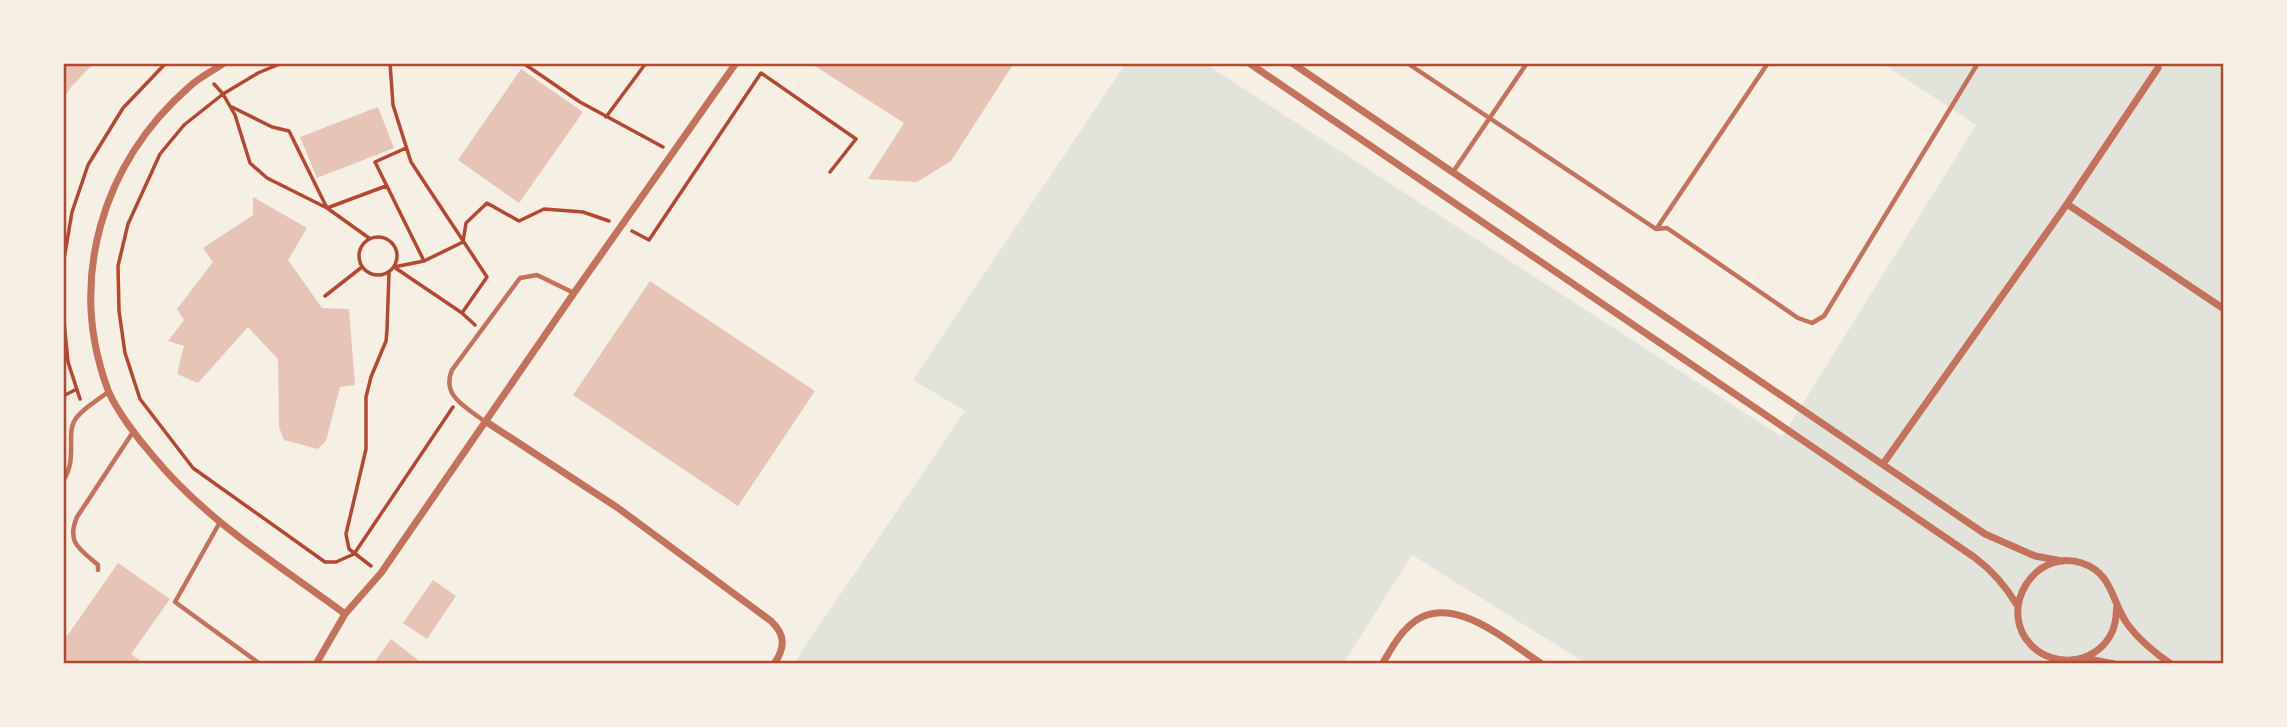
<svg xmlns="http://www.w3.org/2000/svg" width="2287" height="727" font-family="'Titillium Web',sans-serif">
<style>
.green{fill:#e2e4dc}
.building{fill:#e6c5b7}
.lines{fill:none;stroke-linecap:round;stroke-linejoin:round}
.path{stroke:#b5482f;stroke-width:3.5}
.service{stroke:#c5725c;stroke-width:4.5}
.minor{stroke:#c5725c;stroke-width:7}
.neatline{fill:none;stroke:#b5482f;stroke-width:2.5}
</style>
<rect width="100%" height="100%" fill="#f6efe4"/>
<path class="green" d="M1126 63H1204L1782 437 1976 125 1882 63H2224V664H1587L1412 555 1343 664H793L965 411 913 380Z"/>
<path class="building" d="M65 63H94L71 87 63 99V66Z
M810 63H1007L1012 66 951 161 917 182 868 179 904 123Z
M521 69 583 112 519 203 458 160Z
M378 107 394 148 317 178 300 137Z
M253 197 307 228 288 260 322 308 349 309 355 385 340 387 326 441 318 449 284 440 279 427 278 359 248 327 198 383 177 374 184 346 168 341 184 320 177 309 213 262 203 248 253 215Z
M650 281 815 391 738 506 573 395Z
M118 563 170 599 131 654 145 664H63V642Z
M433 580 456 596 427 639 403 623Z
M391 639 418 660 415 664H373Z"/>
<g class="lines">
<path class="path" d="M390 63 393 105 411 162 487 277 462 313
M523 63 580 102 663 147
M214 84 223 94 258 73 282 63
M232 107 272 127 289 131 327 208 386 186
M606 117 646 63
M406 148 375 162 424 261
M632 231 649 240 761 73 856 139 830 172
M359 256a19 19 0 1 1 38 0a19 19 0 1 1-38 0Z
M369 238 327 208 267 178 250 163 235 115 223 94 184 125 160 154 128 224 118 266 119 311 125 353 140 399 193 468 325 562H336L354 554 453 407
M63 265 72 212 88 165 123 108 166 63
M394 267 424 261 463 242 466 223 487 203 519 221 544 209 583 212 609 221
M394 267 462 313 475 325
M325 296 362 267
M63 311 68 362 80 399
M63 396 77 389
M371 566 349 549 346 534 366 449V397L371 377 386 341 387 330 389 272"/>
<path class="service" d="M1407 63 1656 229 1667 228 1798 318 1812 323 1824 316 1978 63
M1453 172 1527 63
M1657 228 1768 63
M484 421C466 407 441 396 452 370L520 278 537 275 574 293
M63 481C79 457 64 432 77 417 85 407 98 400 108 392
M220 522 175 602 260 664
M98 570V565C80 549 66 543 77 517L133 432"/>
<path class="minor" d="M224 63C213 71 199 77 189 87 102 163 67 280 108 390 116 410 138 439 153 456 205 520 279 565 345 614
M1249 63 1974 557C1993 571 2005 585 2017 605
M1292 63 1985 534 2035 556 2062 561
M2067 204 2224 309
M485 421 618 508 771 621C786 635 785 648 774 664
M1883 464 2067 204 2158 68
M2117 605C2116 616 2116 626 2110 636 2094 664 2054 668 2032 646 1996 611 2034 547 2082 563 2114 574 2111 602 2128 625 2140 641 2155 653 2171 664
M2084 658 2114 664
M316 664 345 614 381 573 574 293 736 63
M1382 664C1390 652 1396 638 1407 628 1447 586 1506 641 1542 664"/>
</g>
<rect width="2287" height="727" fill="none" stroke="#f6efe4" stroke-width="130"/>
<rect x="65" y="65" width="2157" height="597" class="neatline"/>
</svg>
